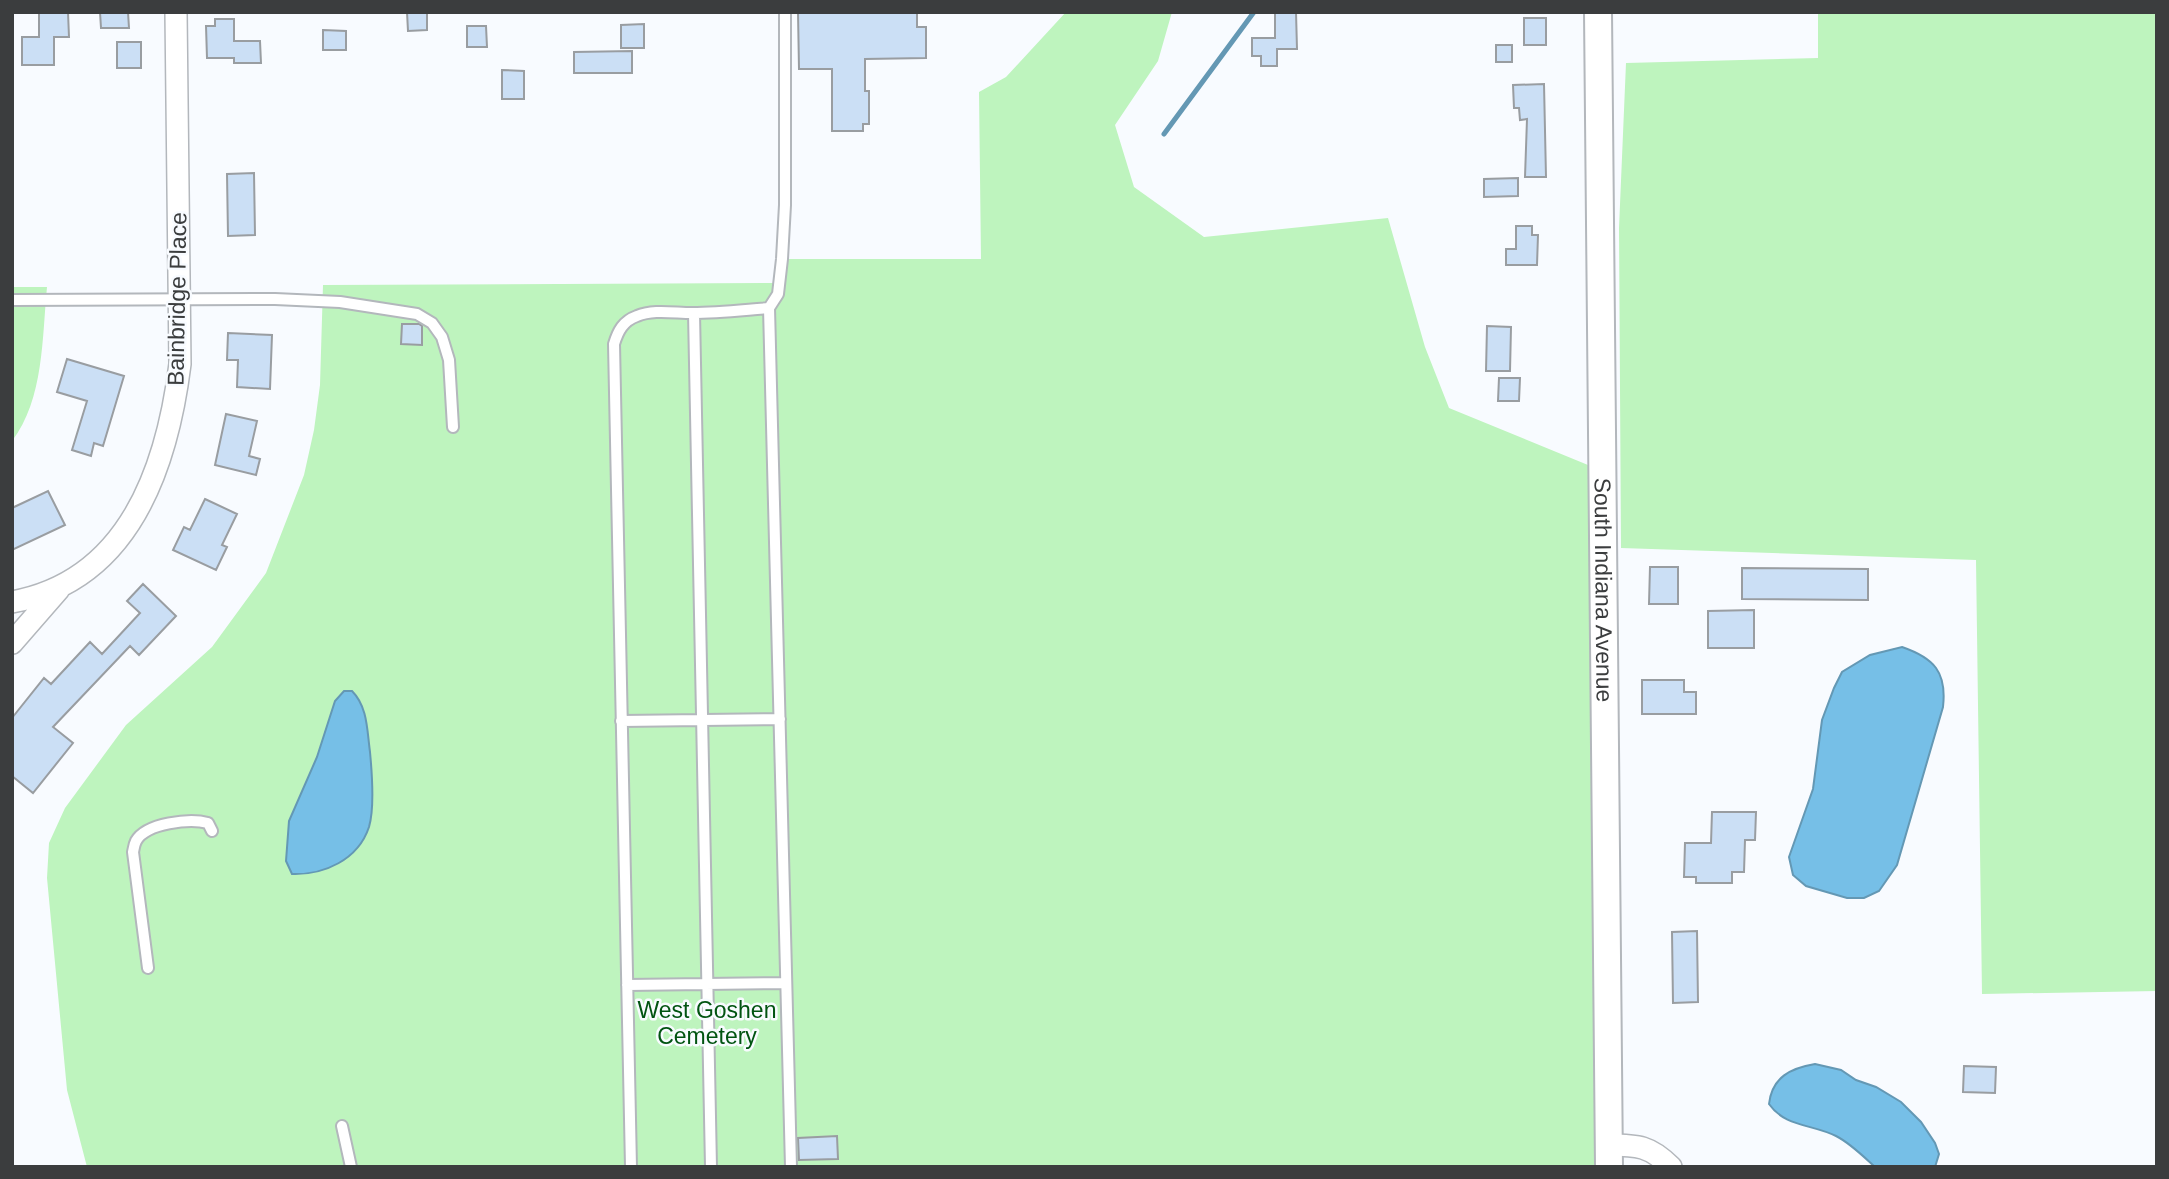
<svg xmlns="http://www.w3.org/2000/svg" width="2169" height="1179" font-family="Arial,sans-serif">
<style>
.green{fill:#bef4be}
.water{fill:#76bfe7;stroke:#6498b4;stroke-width:2}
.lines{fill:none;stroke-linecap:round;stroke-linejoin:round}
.stream{stroke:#6498b4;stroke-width:5}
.building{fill:#cbdff5;stroke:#999da1;stroke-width:2}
.service-casing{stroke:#b3b7bc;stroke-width:14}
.minor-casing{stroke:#b3b7bc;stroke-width:24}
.tertiary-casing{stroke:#b3b7bc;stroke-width:30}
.service{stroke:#fff;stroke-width:10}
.minor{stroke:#fff;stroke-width:21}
.tertiary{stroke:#fff;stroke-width:26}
.labels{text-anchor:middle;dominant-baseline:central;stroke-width:5;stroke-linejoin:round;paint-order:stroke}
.street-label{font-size:23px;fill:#3b3d3e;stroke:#f8fbff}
.park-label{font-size:23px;fill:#015411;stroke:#f8fbff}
</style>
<rect width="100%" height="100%" fill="#f8fbff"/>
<path class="green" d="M1066 12H1172L1158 61 1115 125 1134 187 1204 237 1388 218 1425 347 1449 408 1588 465 1609 1167H87L67 1090 47 878 49 843 65 808 126 725 212 647 266 573 304 475 314 430 320 385 323 285 780 283 782 259H981L979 92 1006 77Z
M1818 12H2157V991L1982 994 1976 560 1621 548 1619 228 1626 63 1818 58Z
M12 287H47C42 338 44 399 12 441Z"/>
<path class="water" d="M1902 647C1934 658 1947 672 1943 707L1897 865 1879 891 1864 898H1847L1806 886 1793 875 1789 857 1813 789 1822 720 1834 688 1842 672 1870 655Z
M344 691H352C368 707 367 731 370 752 372 773 375 807 369 827 358 860 324 875 292 874L286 861 289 821 317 757 335 701Z
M1815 1064 1841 1070 1856 1080 1876 1087 1901 1102 1921 1122 1935 1143 1939 1154 1935 1167H1875C1863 1156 1850 1143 1836 1136 1812 1124 1785 1127 1769 1104 1772 1077 1791 1068 1815 1064Z"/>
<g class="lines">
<path class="stream" d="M1164 134 1254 12"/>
</g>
<path class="building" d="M39 12H68L69 37H54V65H22V37H39Z
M100 12H128L129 28H101Z
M407 12H427V30L408 31Z
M798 12H917V27H926V58L865 59V91H869V124H863V131H832V69H799Z
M1296 12 1297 49H1277V66H1261V56H1252V38H1275V13Z
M1524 18H1546V45H1524Z
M215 19H234V41H260L261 63H234V58H207L206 26H215Z
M644 24V48H621V25Z
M467 26H486L487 47H467Z
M323 30 346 31V50H323Z
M117 42H141V68H117Z
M1496 45H1512V62H1496Z
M632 51V73H574V52Z
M502 70 524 71V99H502Z
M1544 84 1546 177H1525L1527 119 1520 120 1519 108H1514L1513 85Z
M254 173 255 235 228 236 227 174Z
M1518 178V196L1484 197V179Z
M1516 226H1532V235H1538L1537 265H1506V249H1516Z
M402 324H419L422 326V345L401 344Z
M1487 326 1511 327 1510 371H1486Z
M228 333 272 335 270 389 237 387 238 360H227Z
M67 359 124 376 103 446 94 443 91 456 72 450 87 401 57 392Z
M1499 378H1520L1519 401H1498Z
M226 414 257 421 249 456 260 459 256 475 215 465Z
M48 491 65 525 12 550V508Z
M205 499 237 514 222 545 227 547 216 570 173 550 184 527 190 530Z
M1650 567H1678V604H1649Z
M1742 568 1868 569V600L1742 599Z
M143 584 176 616 139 655 130 646 53 727 73 743 33 793 12 776V718L44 678 51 684 90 642 102 654 140 613 127 601Z
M1754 610V648H1708V611Z
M1642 680H1684V692H1696V714H1642Z
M1712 812H1756L1755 840H1745L1744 872H1732V883H1696V877H1684L1685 843H1711Z
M1697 931 1698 1002 1673 1003 1672 932Z
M1964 1066 1996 1067 1995 1093 1963 1092Z
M837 1136 838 1159 799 1160 798 1138Z"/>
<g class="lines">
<g class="service-casing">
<path id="service" d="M785 12V205L782 259 778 294 769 308 791 1167
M12 300 275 299 340 302 417 314 432 323 442 337 449 360 453 427
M694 313 711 1167
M621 721 780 719
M148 968 133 852C134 848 134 845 136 841 146 823 190 818 208 823L212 831
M627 985 786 983
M342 1126 351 1167
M631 1167 614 344C618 331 623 321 637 316 653 309 674 313 692 313 718 313 743 310 769 308"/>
</g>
<g class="minor-casing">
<path id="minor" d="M12 602C129 581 167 468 180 364L176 12
M12 643 59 589
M1609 1145C1638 1145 1650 1146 1671 1167"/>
</g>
<g class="tertiary-casing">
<g id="tertiary">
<path id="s1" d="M1598 12 1609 1167"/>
</g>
</g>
<use href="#service" class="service"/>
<use href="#minor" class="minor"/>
<use href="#tertiary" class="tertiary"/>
</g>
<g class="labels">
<g class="street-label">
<text transform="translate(177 299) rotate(-89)">Bainbridge Place</text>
<text stroke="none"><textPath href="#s1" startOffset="578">South Indiana Avenue</textPath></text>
</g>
<g class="park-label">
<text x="707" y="1010">West Goshen<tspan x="707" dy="26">Cemetery</tspan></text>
</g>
</g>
<rect width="2169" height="1179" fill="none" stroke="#3b3d3e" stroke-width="28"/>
</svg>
